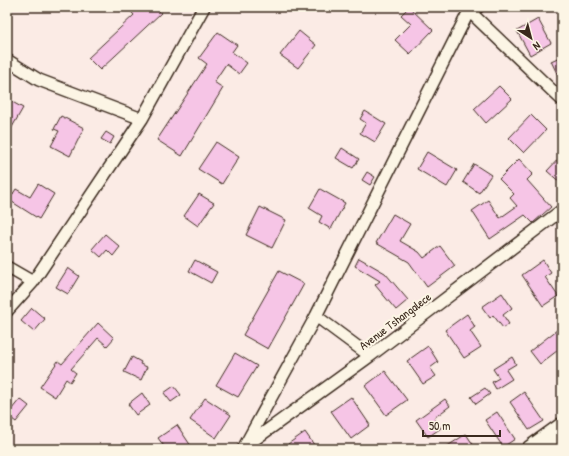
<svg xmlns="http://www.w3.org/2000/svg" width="569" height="456" font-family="'Patrick Hand',sans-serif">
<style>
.building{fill:#f6c5e6;stroke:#3b2a1e}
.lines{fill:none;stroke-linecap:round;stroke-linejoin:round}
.minor-casing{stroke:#3b2a1e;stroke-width:14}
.highway-casing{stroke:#3b2a1e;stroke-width:19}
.minor{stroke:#fcf5e5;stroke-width:11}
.highway{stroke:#fcf5e5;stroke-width:16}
.labels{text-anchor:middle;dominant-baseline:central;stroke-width:4;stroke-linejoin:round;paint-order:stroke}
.street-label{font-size:12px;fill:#3b2a1e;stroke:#fcf5e5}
</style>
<rect width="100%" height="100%" fill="#fbebe5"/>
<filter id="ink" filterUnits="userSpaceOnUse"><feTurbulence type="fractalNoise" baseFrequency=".025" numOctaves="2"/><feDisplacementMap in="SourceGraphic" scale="8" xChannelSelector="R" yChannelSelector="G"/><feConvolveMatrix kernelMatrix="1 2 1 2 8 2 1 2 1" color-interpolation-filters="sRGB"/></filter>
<g filter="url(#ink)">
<path class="building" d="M127 7H155L161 13 100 70 88 58 134 15Z
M409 7 433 30 410 54 395 40 411 24 401 15Z
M538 19 551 43 530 55 517 31Z
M299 31 316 45 298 68 280 55Z
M218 32 237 45 232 52 247 63 239 74 226 64 214 82 223 88 182 156 157 140 207 64 199 58Z
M562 56V84L551 61Z
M499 86 512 99 486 123 474 109Z
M7 99 23 108 7 136Z
M365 111 386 124 375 142 360 133 366 123 360 119Z
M531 115 546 130 524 153 509 138Z
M61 116 84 128 70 156 51 146 59 131 54 129Z
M106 132 114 137 110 144 101 139Z
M216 142 239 157 222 184 198 169Z
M342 148 359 159 353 168 336 158Z
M427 152 457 170 447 187 417 169Z
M562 155V184L547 171Z
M519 159 533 174 527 180 551 207 533 223 525 215 490 239 472 211 488 200 500 218 517 206 510 198 514 194 499 179Z
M474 164 491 175 479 193 463 182Z
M367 172 375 177 370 185 362 180Z
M38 184 54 194 39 219 9 200 16 189 30 197Z
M320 189 345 203 331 229 319 222 322 216 309 208Z
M199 194 214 203 198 226 184 216Z
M260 207 286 220 272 248 246 235Z
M393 214 410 224 400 241 419 252 424 258 440 246 455 266 427 287 409 262 376 243Z
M105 234 120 247 113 256 107 250 101 257 92 249Z
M359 258 385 273 408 300 396 310 375 285 380 281 355 266Z
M195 260 217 272 211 283 189 271Z
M543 260 551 273 545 277 558 296 543 306 522 275Z
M68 268 79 276 68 294 56 287Z
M279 271 304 284 268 349 243 335Z
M502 293 512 308 503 315 509 324 503 328 493 315 490 318 482 307Z
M32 308 45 319 34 332 21 321Z
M467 314 475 327 470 331 481 347 464 358 445 330Z
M98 323 114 338 107 346 98 338 71 369 76 373 70 382 66 379 55 397 40 387 58 361 62 364Z
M562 326V347L540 364 530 351Z
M428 346 438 362 430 368 436 376 423 384 407 361Z
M235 353 257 366 238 397 216 385Z
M132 357 141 362 140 364 147 367 141 380 124 372Z
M512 357 516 364 506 370 512 379 496 389 492 382 499 378 493 369Z
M385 371 407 400 386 415 365 386Z
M174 386 181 395 171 402 164 393Z
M485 388 490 394 476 404 471 397Z
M524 392 544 421 529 430 510 402Z
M142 393 150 405 136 415 128 404Z
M351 397 370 425 351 439 331 411Z
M205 398 231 415 216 438 190 420Z
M20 399 29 406 16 422 7 415Z
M445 399 450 406 434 418 441 428 428 437 416 420Z
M497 412 515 439 503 447 485 420Z
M177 425 193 449H166L158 438Z
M305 432 317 449H292L288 444Z
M466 434 476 449H443Z"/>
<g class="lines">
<g class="minor-casing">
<path id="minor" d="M465 7 562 100
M7 60 39 80 142 119
M7 267 33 282
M7 311 33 282 142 119 204 7
M316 316 370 356
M247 445 370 356 562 210
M244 447 316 316 469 11 478 7"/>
</g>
<g class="highway-casing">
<path id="highway" d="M530 449 562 426
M552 449 562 442"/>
</g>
<use href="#minor" class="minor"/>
<use href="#highway" class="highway"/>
</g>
</g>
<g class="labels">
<g class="street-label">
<text transform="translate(395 321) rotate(-37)">Avenue Tshangalece</text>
</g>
</g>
<rect width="569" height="456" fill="none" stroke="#fcf5e5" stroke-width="24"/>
<rect x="12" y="12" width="545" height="432" fill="none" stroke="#3b2a1e" stroke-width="1.5" filter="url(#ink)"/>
<g transform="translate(531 38) rotate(144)" stroke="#fcf5e5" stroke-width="3" paint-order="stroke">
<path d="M0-3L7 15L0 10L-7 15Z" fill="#3b2a1e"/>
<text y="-6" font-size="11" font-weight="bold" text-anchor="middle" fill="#3b2a1e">N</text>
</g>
<path d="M423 430v6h77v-6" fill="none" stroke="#3b2a1e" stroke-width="2"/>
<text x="429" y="430" font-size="12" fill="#3b2a1e" stroke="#fcf5e5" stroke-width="3" paint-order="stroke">50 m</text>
</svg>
